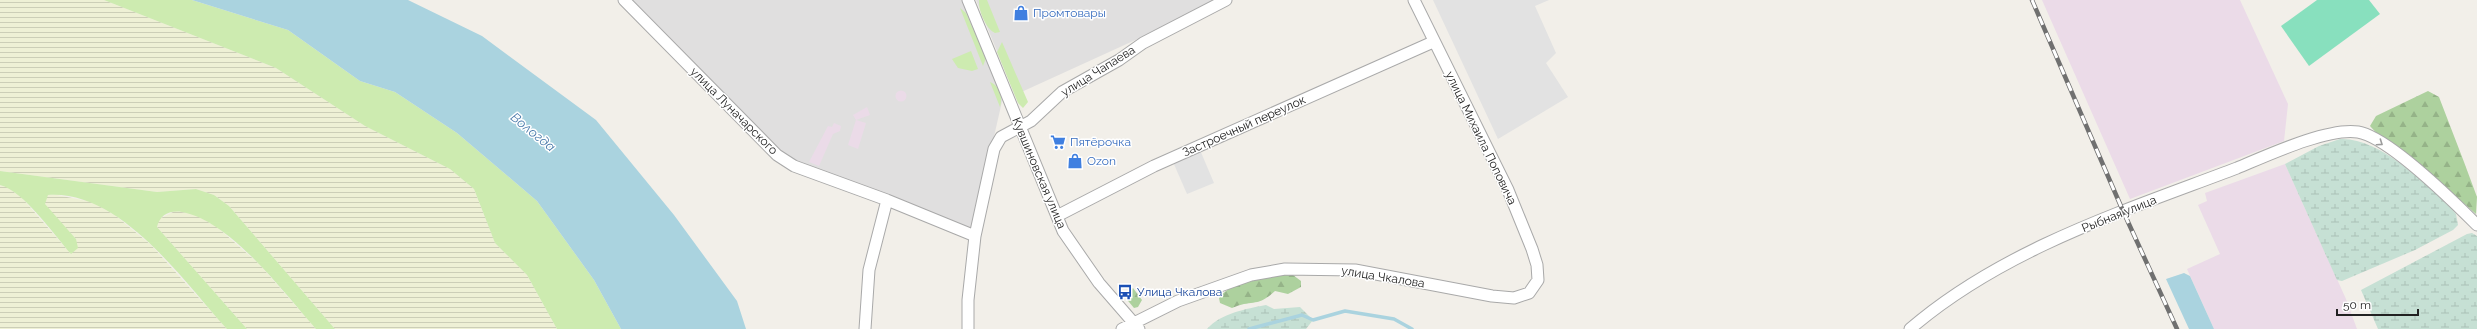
<svg xmlns="http://www.w3.org/2000/svg" width="2477" height="329" font-family="Raleway,sans-serif">
<style>
.residential{fill:#e0dfdf}
.industrial{fill:#ebdbe8}
.farmland{fill:url(#farmland-rules)}
.grass{fill:#cdebb0}
.forest{fill:url(#forest-firs)}
.wetland{fill:url(#wetland-marsh)}
.pitch{fill:#88e0be}
.parking{fill:#e2e2e2}
.water{fill:#aad3df}
.lines{fill:none;stroke-linecap:round;stroke-linejoin:round}
.stream{stroke:#aad3df;stroke-width:3.5}
.street-casing{stroke:#a9a9a9;stroke-width:13}
.street{stroke:#fff;stroke-width:11}
.rail-casing{stroke:#707070;stroke-width:4.5}
.rail{stroke:#fff;stroke-width:3;stroke-dasharray:9;stroke-linecap:butt}
.oneway{stroke:#9c9c9c}
.labels{text-anchor:middle;dominant-baseline:central;stroke-width:3;stroke-linejoin:round;paint-order:stroke}
.shop-label{font-size:12px;fill:#366cbe;stroke:#fff;text-anchor:start}
.street-label{font-size:12px;fill:#222;stroke:#fff}
.transit-label{font-size:12px;fill:#164399;stroke:#fff;text-anchor:start}
.water-label{font-size:13px;font-style:italic;fill:#4a7aab;stroke:#fff}
</style>
<defs>
<pattern id="farmland-rules" width="6" height="5" patternUnits="userSpaceOnUse"><rect width="6" height="5" fill="#eef0d5"/><path d="M0 2.5h6" fill="none" stroke="#ccceb7"/></pattern>
<pattern id="forest-firs" width="22" height="20" patternUnits="userSpaceOnUse"><rect width="22" height="20" fill="#add19e"/><path d="M5 1l3.5 6h-7zM16 11l3.5 6h-7z" fill="#95b388"/></pattern>
<pattern id="wetland-marsh" width="20" height="14" patternUnits="userSpaceOnUse"><rect width="20" height="14" fill="#c6e0d4"/><path d="M1 5h8M5 5V1M11 12h8M15 12V8" fill="none" stroke="#aac0b6"/></pattern>
</defs>
<rect width="100%" height="100%" fill="#f2efe9"/>
<path class="residential" d="M630 0H963L1003 97 973 229 803 166 778 152Z
M976 0H1223L1015 95Z"/>
<path class="industrial" d="M2042 0H2240L2288 104 2284 141 2130 199Z
M895.5 96a5.5 5.5 0 1 1 11 0a5.5 5.5 0 1 1-11 0Z
M867 107 870 115 856 120 866 123 858 149 848 145 856 120 853 115Z
M834 123 841 126 840 131 833 134 819 166 809 162 828 126 832 127Z
M2285 164 2346 299 2357 329H2214L2187 269 2220 254 2198 205 2207 201 2205 193Z"/>
<path class="farmland" d="M0 0H104L276 68 365 126 450 169 474 189 495 243 527 275 557 329H335L229 206 214 195 196 189 157 192 0 171Z
M0 185 7 187 22 198 71 254 76 239 44 204 48 195H57L92 202 116 216 151 245 227 329H0Z
M175 211 194 214 217 227 259 264 316 329H247L157 227 159 219Z"/>
<path class="grass" d="M104 0H192L288 30 360 81 395 92 457 133 537 201 594 280 621 329H557L527 275 495 243 474 189 450 169 365 126 276 68Z
M979 0H987L1000 32 995 33C986 29 978 10 979 0Z
M960 8 966 13 986 58 983 66Z
M1002 42 1028 102 1023 108 1018 103 997 52Z
M971 51 978 69 972 71 958 68 952 59Z
M990 82C1000 86 1003 97 1000 107Z
M0 171 157 192 196 189 214 195 229 206 335 329H316C283 292 231 221 182 212 169 210 160 215 157 227L247 329H227C183 281 121 190 48 195L45 204 76 239 78 248 71 254C54 235 24 191 0 185Z"/>
<path class="forest" d="M2428 91 2439 97 2464 162 2477 197 2476 214 2436 179 2381 138 2370 126 2376 116Z
M1277 274 1293 275 1301 281V287L1288 294 1275 291C1257 308 1252 299 1232 308L1220 303 1219 298C1232 281 1257 279 1277 274Z
M1133 288 1142 300 1138 307 1134 308 1124 296Z"/>
<path class="wetland" d="M2340 139C2379 137 2423 182 2450 207L2456 214 2458 225 2453 230 2415 250 2342 281 2337 280 2285 164 2319 146Z
M2472 233 2477 236V329H2378L2361 290 2467 234Z
M1266 305 1274 309 1300 307 1313 320 1306 329H1207C1221 313 1246 309 1266 305Z"/>
<path class="pitch" d="M2317 0H2369L2380 14 2309 66 2281 26Z"/>
<path class="parking" d="M1433 0H1549L1535 6 1556 53 1546 63 1568 97 1498 139Z
M1200 150 1214 183 1187 194 1173 162Z"/>
<path class="water" d="M192 0H408L482 36 596 120 674 215 737 301 746 329H621L594 280 537 201 457 133 395 92 360 81 288 30Z
M2184 273 2190 276 2214 329H2189L2166 279Z"/>
<g class="lines">
<path class="stream" d="M1249 329 1302 315 1313 320 1345 311 1394 319 1412 329"/>
<g class="street-casing">
<path id="street" d="M624 0 777 155 794 166 887 200 975 236
M968 0 1063 231 1099 283 1139 329
M1057 216 1154 166 1433 42
M865 329 869 270 887 200
M968 329V300L975 236 994 149 1001 137 1031 121 1062 92 1119 60 1143 43 1226 0
M1122 329 1178 301 1251 275 1285 269 1355 270 1492 296 1514 298 1529 293 1538 280 1537 265 1532 249 1508 190 1414 0
M1910 329C2003 249 2124 211 2237 168 2266 156 2328 127 2358 132 2388 137 2454 202 2477 225"/>
</g>
<use href="#street" class="street"/>
<g class="rail-casing">
<path id="rail" d="M2032 0 2123 211 2177 329"/>
</g>
<use href="#rail" class="rail"/>
</g>
<defs><path id="oneway-chevron" d="M-2-3.5L2.5 0L-2 3.5" fill="none" stroke-width="1.6" stroke-linecap="round" stroke-linejoin="round"/></defs>
<use class="oneway" href="#oneway-chevron" transform="translate(2380 143) rotate(34)"/>
<defs>
<g id="shop-bare" transform="scale(1.2)"><path d="M-5-2.5h2.3a2.7 3.5 0 0 1 5.4 0H5L5.5 6h-11ZM-1.5-2.5h3a1.5 2.3 0 0 0-3 0Z" fill="#3f7fe0" stroke="#fff" stroke-width="2.5" paint-order="stroke"/></g>
<g id="supermarket-bare" transform="scale(1.2)"><path d="M-6-5.5h2.5l.6 2H6L4.5 2H-2.5L-4.4-4H-6ZM-1.5 3.2a1.3 1.3 0 1 0 .1 0ZM3 3.2a1.3 1.3 0 1 0 .1 0Z" fill="#3f7fe0" stroke="#fff" stroke-width="2.5" paint-order="stroke"/></g>
<g id="bus-bare" transform="scale(1.2)"><path d="M-5-6H5V4H4V6H2V4H-2V6H-4V4H-5ZM-3.5-4V0h7V-4ZM-3.5 1.2v1.5H-2V1.2ZM2 1.2v1.5H3.5V1.2Z" fill="#1a4fb4" stroke="#fff" stroke-width="2.5" paint-order="stroke"/></g>
</defs>
<g fill-rule="evenodd">
<use href="#shop-bare" x="1021" y="13"/>
<use href="#supermarket-bare" x="1058" y="142"/>
<use href="#shop-bare" x="1075" y="161"/>
<use href="#bus-bare" x="1125" y="292"/>
</g>
<g class="labels">
<g class="shop-label">
<text x="1033" y="13">Промтовары</text>
<text x="1070" y="142">Пятёрочка</text>
<text x="1087" y="161">Ozon</text>
</g>
<g class="street-label">
<text transform="translate(1098 71) rotate(-32)">улица Чапаева</text>
<text transform="translate(734 111) rotate(45)">улица Луначарского</text>
<text transform="translate(1244 126) rotate(-24)">Застроечный переулок</text>
<text transform="translate(1481 138) rotate(64)">улица Михаила Поповича</text>
<text transform="translate(1039 173) rotate(67)">Кувшиновская улица</text>
<text transform="translate(2119 214) rotate(-22)">Рыбная улица</text>
<text transform="translate(1383 277) rotate(9)">улица Чкалова</text>
</g>
<g class="transit-label">
<text x="1137" y="292">Улица Чкалова</text>
</g>
<g class="water-label">
<text transform="translate(533 132) rotate(39)">Вологда</text>
</g>
</g>
<path d="M2337 309v6h81v-6" fill="none" stroke="#222222" stroke-width="2"/>
<text x="2343" y="309" font-size="12" fill="#222222" stroke="#ffffff" stroke-width="3" paint-order="stroke">50 m</text>
</svg>
